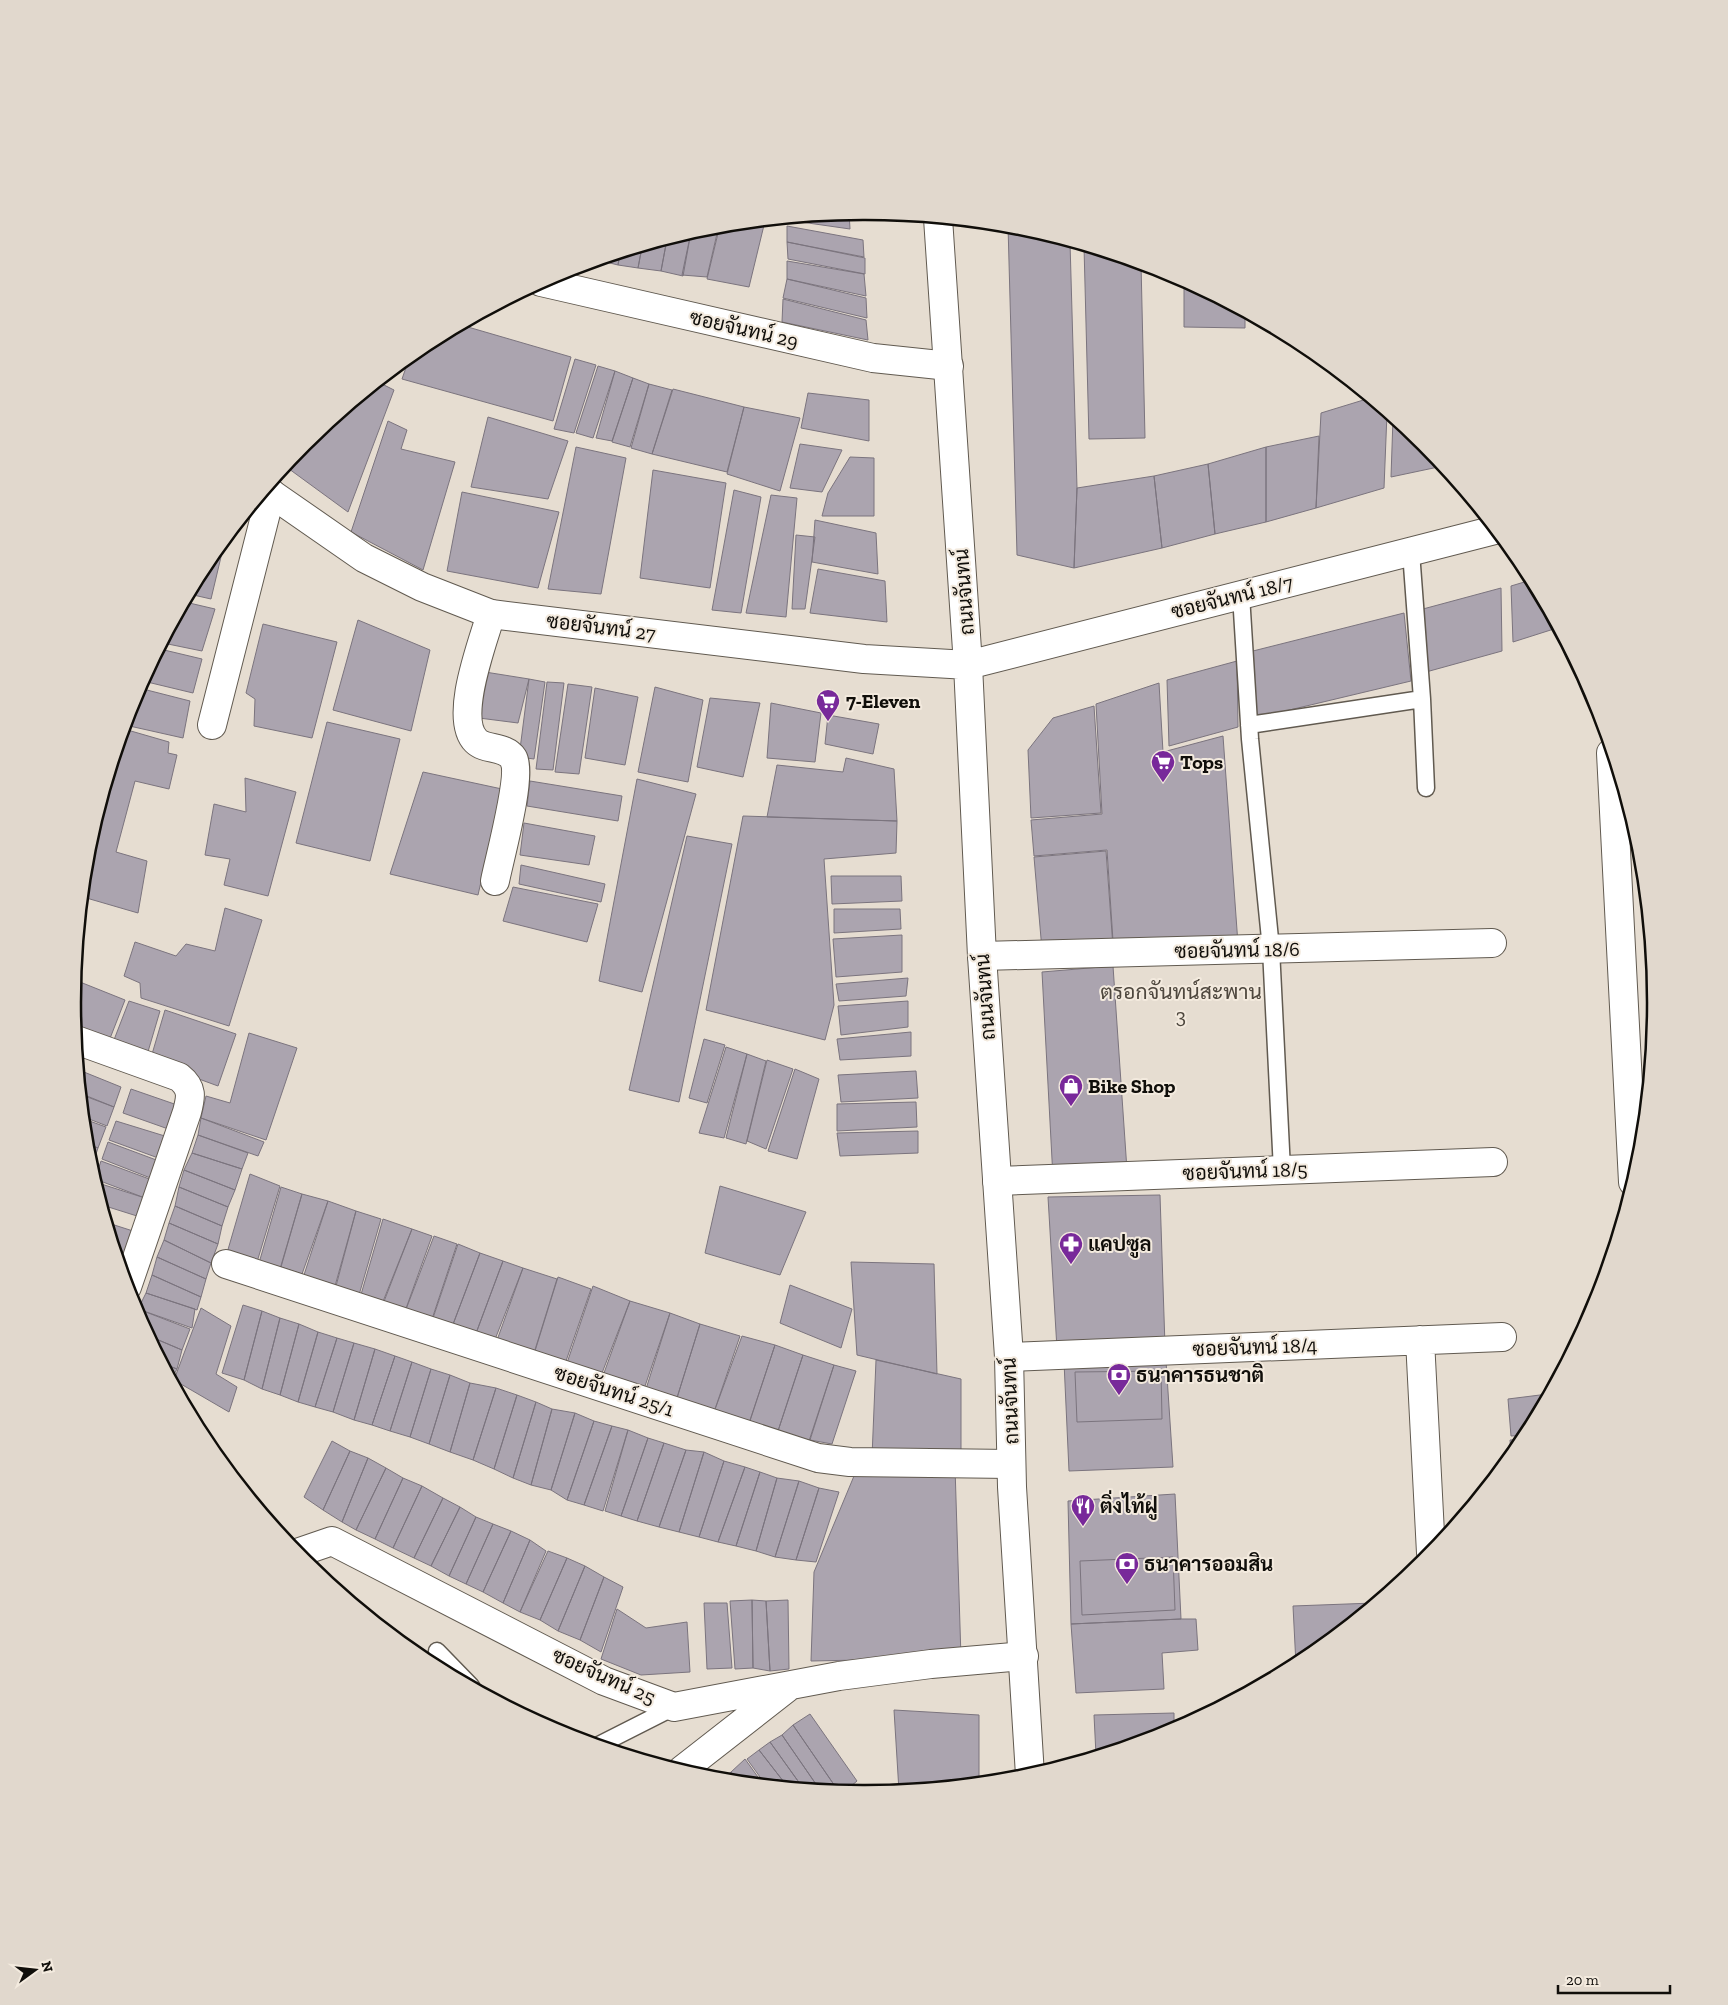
<svg xmlns="http://www.w3.org/2000/svg" width="1728" height="2005" font-family="'Zilla Slab',Sarabun,serif">
<style>
.building{fill:#aba4af;stroke:#7b747e}
.lines{fill:none;stroke-linecap:round;stroke-linejoin:round}
.lane-casing{stroke:#615a50;stroke-width:19}
.street-casing{stroke:#615a50;stroke-width:30}
.secondary-casing{stroke:#615a50;stroke-width:30}
.lane{stroke:#fff;stroke-width:16}
.street{stroke:#fff;stroke-width:28}
.secondary{stroke:#fff;stroke-width:28}
.labels{text-anchor:middle;dominant-baseline:central;stroke-width:4;stroke-linejoin:round;paint-order:stroke}
.street-label{font-size:20px;fill:#100e0a;stroke:#f3eade}
.poi-label{font-size:20px;font-weight:bold;fill:#100e0a;stroke:#f3eade;text-anchor:start}
.neighbourhood-label{font-size:21px;fill:#4e473e;stroke:#f3eade}
.rim{fill:none;stroke:#100e0a;stroke-width:2.5}
</style>
<rect width="100%" height="100%" fill="#e6ddd1"/>
<path class="building" d="M849 212 850 229 780 219Z
M765 221 749 287 707 279 720 225Z
M719 225 707 277 682 275 691 232Z
M1008 225 1070 242 1077 488 1074 568 1017 555Z
M787 226 863 240 864 257 787 242Z
M691 232 683 276 661 271 667 239Z
M667 239 661 271 638 268 642 247Z
M787 242 865 258V274L788 259Z
M1084 246 1141 263 1145 438 1089 439Z
M642 247 638 268 618 265 620 253Z
M620 253 618 265 598 260Z
M787 261 864 274 866 296 787 279Z
M787 279 866 298 867 318 783 298Z
M1184 281 1245 313V328L1184 327Z
M783 299 866 320 868 340 782 322Z
M461 325 571 357 553 421 402 379 410 356 425 344Z
M575 359 596 365 574 433 554 429Z
M404 361 401 372 394 369Z
M598 366 615 371 593 438 576 433Z
M615 371 633 378 612 441 596 438Z
M633 378 649 384 630 447 612 442Z
M378 382 394 390 348 512 285 466 305 443Z
M649 384 672 390 652 454 631 448Z
M673 389 744 407 727 472 652 454Z
M808 393 869 400V441L801 428Z
M1370 398 1387 413 1384 488 1316 508 1321 413Z
M744 407 800 418 780 491 727 474Z
M488 417 568 441 548 499 471 487Z
M1393 418 1424 443 1443 466 1391 477Z
M388 421 407 430 401 449 455 462 423 570 351 532Z
M1319 436 1316 508 1266 522V447Z
M800 444 842 450 822 492 790 488Z
M576 447 626 458 601 594 548 589Z
M1266 447V522L1215 534 1208 464Z
M850 457 874 458V516H822L828 493Z
M1208 464 1215 534 1162 548 1154 476Z
M653 470 726 483 710 588 640 578Z
M1154 476 1162 548 1074 568 1077 488Z
M734 490 761 497 741 613 712 610Z
M462 492 559 512 538 588 447 571Z
M771 495 797 498 786 617 746 613Z
M815 520 876 533 878 574 812 562Z
M796 535 815 537 805 609H792Z
M225 540 211 599 189 594 206 563Z
M818 569 885 581 887 622 810 613Z
M1531 580 1557 628 1513 642 1511 586Z
M1501 588 1502 651 1426 672 1423 609Z
M185 602 215 609 202 651 163 643Z
M1404 613 1411 681 1256 718 1253 651Z
M358 620 430 650 411 731 333 710Z
M263 624 337 642 312 738 254 726 255 699 246 693Z
M160 649 202 659 193 693 143 681Z
M1237 661 1238 727 1169 746 1167 680Z
M485 672 529 679 518 723 479 718Z
M529 679 545 682 534 759 519 757Z
M547 682 564 683 553 770 536 769Z
M1159 683 1163 752 1223 736 1238 944 1113 941 1107 850 1034 856 1031 820 1102 814 1096 704Z
M568 684 592 687 579 774 555 772Z
M655 687 703 700 688 782 638 772Z
M139 688 190 701 183 738 125 725Z
M595 688 638 697 625 765 585 758Z
M710 698 760 703 743 777 697 767Z
M771 703 821 713 815 762 767 758Z
M1094 706 1101 813 1031 818 1028 750 1053 718Z
M828 715 879 724 873 754 825 744Z
M327 722 400 739 370 861 296 843Z
M124 729 169 742 168 753 177 755 169 789 135 781 116 852 147 861 138 913 83 897 88 848Z
M846 758 894 769 897 821 767 817 777 765 843 772Z
M423 772 502 789 478 895 390 874Z
M245 778 296 792 268 896 224 885 230 859 205 855 214 804 246 812Z
M637 779 696 794 642 992 599 981Z
M530 781 622 796 618 821 527 806Z
M743 816 897 821 896 853 824 859 834 1005 825 1040 706 1010Z
M524 823 595 836 589 865 520 855Z
M687 836 732 844 679 1102 629 1090Z
M1106 851 1113 947 1042 950 1034 857Z
M521 865 605 884 601 902 519 884Z
M831 876H901L902 901 832 904Z
M513 887 598 904 587 942 503 921Z
M225 908 262 920 229 1026 141 998 140 983 124 976 135 942 176 956 186 944 215 951Z
M834 909H900L901 929 834 933Z
M902 935V972L836 977 833 939Z
M1113 966 1127 1170 1053 1178 1042 972Z
M908 978 906 996 839 1001 836 984Z
M75 980 125 1000 109 1041 75 1026 73 1002Z
M129 1001 160 1011 147 1055 112 1045Z
M908 1001V1027L841 1035 838 1006Z
M165 1010 236 1034 218 1086 150 1061Z
M911 1032V1056L840 1060 837 1039Z
M249 1033 297 1048 266 1140 201 1118 206 1096 230 1103Z
M704 1039 725 1045 707 1103 689 1098Z
M726 1047 747 1054 724 1138 699 1133Z
M747 1054 766 1061 746 1144 726 1138Z
M767 1060 793 1069 766 1149 747 1141Z
M795 1069 819 1079 797 1159 768 1151Z
M79 1070 121 1087 114 1107 82 1094Z
M916 1071 918 1098 841 1102 838 1075Z
M131 1089 183 1107 174 1131 123 1113Z
M82 1095 114 1107 107 1126 84 1117Z
M916 1102 917 1127 837 1131V1104Z
M201 1118 264 1142 258 1156 198 1135Z
M84 1119 106 1127 98 1148 86 1143Z
M116 1121 168 1137 161 1159 109 1140Z
M918 1131V1153L840 1156 837 1133Z
M198 1135 248 1153 242 1169 192 1153Z
M108 1142 159 1161 153 1179 102 1159Z
M86 1144 98 1148 91 1169 88 1157Z
M192 1153 242 1169 235 1190 184 1170Z
M101 1161 152 1180 145 1198 95 1179Z
M184 1170 235 1190 228 1207 179 1187Z
M250 1174 280 1186 257 1262 227 1253Z
M95 1182 145 1198 137 1216 102 1205Z
M720 1186 806 1212 780 1275 705 1253Z
M179 1187 228 1207 222 1226 175 1206Z
M281 1187 302 1194 280 1269 259 1263Z
M302 1194 328 1201 302 1274 281 1267Z
M1160 1195 1165 1346 1057 1349 1048 1197Z
M328 1201 356 1211 335 1286 304 1275Z
M175 1206 222 1226 218 1244 169 1223Z
M356 1211 381 1219 359 1295 336 1286Z
M383 1219 412 1229 382 1304 360 1298Z
M108 1223 133 1231 120 1264Z
M169 1223 218 1244 211 1263 164 1240Z
M412 1229 432 1236 404 1314 383 1304Z
M434 1236 457 1244 431 1322 405 1312Z
M164 1240 211 1263 206 1279 157 1257Z
M458 1244 480 1253 452 1327 432 1321Z
M480 1253 503 1261 475 1336 452 1327Z
M157 1257 206 1279 201 1297 152 1275Z
M503 1261 523 1268 494 1342 475 1336Z
M851 1262 934 1264 937 1374 857 1355Z
M523 1268 557 1279 534 1353 496 1343Z
M152 1275 201 1297 197 1310 146 1293Z
M558 1277 591 1289 566 1361 535 1351Z
M790 1285 852 1309 841 1348 780 1323Z
M593 1286 630 1301 602 1373 567 1363Z
M146 1293 195 1309 192 1328 138 1309Z
M630 1301 670 1313 644 1389 604 1373Z
M243 1305 262 1311 244 1380 222 1373Z
M201 1308 231 1326 216 1374 237 1387 229 1412 174 1380Z
M138 1309 190 1329 182 1350 149 1336 136 1312Z
M262 1311 280 1318 262 1389 244 1380Z
M670 1313 700 1324 676 1401 646 1389Z
M280 1318 299 1324 280 1395 262 1389Z
M299 1324 318 1332 298 1402 280 1395Z
M700 1324 740 1336 714 1412 676 1401Z
M318 1332 337 1338 315 1407 298 1402Z
M149 1336 182 1350 177 1369 164 1364Z
M742 1336 775 1345 749 1423 714 1412Z
M337 1338 354 1343 333 1412 315 1407Z
M354 1343 375 1349 354 1420 333 1412Z
M775 1345 803 1355 778 1431 749 1424Z
M375 1349 395 1356 372 1425 354 1420Z
M803 1355 834 1365 809 1441 778 1431Z
M395 1356 412 1362 390 1431 372 1425Z
M876 1360 961 1379V1460L872 1457Z
M1166 1361 1173 1467 1069 1471 1064 1362Z
M412 1362 431 1369 410 1437 390 1431Z
M164 1364 177 1369 172 1378Z
M834 1365 856 1371 832 1444 810 1440Z
M431 1369 450 1375 429 1444 410 1437Z
M1161 1371 1162 1419 1077 1422 1075 1372Z
M450 1375 470 1383 450 1452 429 1444Z
M470 1383 496 1388 473 1460 450 1452Z
M496 1388 517 1395 494 1469 473 1460Z
M1548 1394 1526 1435 1511 1436 1508 1399Z
M517 1395 536 1402 513 1478 494 1469Z
M536 1402 552 1409 531 1485 513 1478Z
M552 1409 575 1413 551 1490 531 1485Z
M575 1413 594 1421 567 1500 551 1490Z
M594 1421 612 1426 584 1505 567 1500Z
M612 1426 628 1430 603 1511 584 1505Z
M628 1430 648 1438 621 1516 605 1511Z
M648 1438 664 1443 637 1521 621 1516Z
M1524 1439 1522 1442 1511 1456 1510 1440Z
M332 1441 350 1451 323 1510 304 1497Z
M664 1443 686 1450 659 1527 637 1521Z
M686 1450 704 1452 679 1532 659 1527Z
M350 1451 368 1458 342 1522 323 1510Z
M704 1452 724 1461 699 1537 679 1532Z
M368 1458 386 1468 356 1530 342 1522Z
M724 1461 745 1467 718 1542 699 1537Z
M859 1464 955 1467 961 1658 811 1661 814 1572Z
M745 1467 760 1472 736 1546 718 1542Z
M386 1468 403 1478 375 1539 356 1530Z
M760 1472 777 1478 756 1551 736 1546Z
M403 1478 422 1486 393 1548 375 1539Z
M777 1478 799 1481 775 1557 756 1551Z
M799 1481 819 1488 796 1560 775 1557Z
M422 1486 443 1498 414 1558 393 1548Z
M819 1488 839 1492 816 1562 796 1560Z
M1175 1494 1181 1619 1071 1624 1068 1501Z
M443 1498 460 1507 431 1566 414 1558Z
M460 1507 476 1517 449 1576 431 1566Z
M476 1517 493 1524 466 1584 449 1576Z
M493 1524 511 1531 483 1592 466 1584Z
M511 1531 530 1540 503 1603 483 1592Z
M530 1540 546 1551 520 1612 503 1603Z
M548 1551 567 1558 540 1620 520 1612Z
M1173 1557 1175 1610 1082 1615 1080 1561Z
M567 1558 585 1566 558 1631 540 1620Z
M585 1566 604 1577 580 1640 558 1631Z
M604 1577 623 1587 601 1652 580 1640Z
M752 1600 766 1601 770 1671 753 1668Z
M752 1600 753 1668 735 1669 730 1601Z
M788 1600 789 1669 770 1671 766 1601Z
M704 1603H727L732 1668 707 1669Z
M1374 1603 1303 1661 1296 1665 1293 1606Z
M617 1609 646 1628 687 1622 690 1672 641 1675 601 1659Z
M1181 1619H1196L1198 1650 1162 1653 1164 1689 1076 1693 1071 1624Z
M894 1710 979 1715V1783L899 1791Z
M1174 1713V1730L1096 1755 1094 1715Z
M810 1714 857 1781 844 1792H839L793 1725Z
M793 1725 839 1792 820 1790 782 1735Z
M782 1735 820 1790 803 1788 770 1742Z
M770 1742 803 1788 787 1786 759 1750Z
M759 1750 787 1786 765 1784 747 1759Z
M745 1759 763 1784 738 1782 731 1772Z
M731 1772 738 1782 721 1780Z"/>
<g class="lines">
<g class="lane-casing">
<path id="lane" d="M1241 595 1250 739 1271 949 1282 1170
M1422 699 1426 788
M1249 725 1422 699 1411 552
M437 1651 471 1686
M599 1745 674 1707"/>
</g>
<g class="street-casing">
<path id="street" d="M541 282 873 358 949 366
M491 614C483 642 453 718 476 741 485 750 505 746 513 758 523 774 499 860 495 881
M212 725 271 493
M1611 753 1633 1182
M982 956 1492 943
M76 1040 179 1077C193 1088 191 1097 187 1112L127 1287
M997 1181 1493 1162
M226 1264 818 1458 850 1462 1011 1464
M1420 1340 1431 1553
M1009 1357 1502 1337
M297 1553 332 1541 604 1681 674 1707 839 1676 931 1664 1024 1656
M682 1770 787 1688"/>
</g>
<g class="secondary-casing">
<path id="secondary" d="M938 218 968 665 982 956 1009 1357 1012 1487 1030 1775
M266 490 364 558 422 587 491 614 864 659 968 665 1495 530"/>
</g>
<use href="#lane" class="lane"/>
<use href="#street" class="street"/>
<use href="#secondary" class="secondary"/>
</g>
<defs>
<g id="supermarket-pin" transform="scale(1.25)"><path d="M0 17L-7.5 6A9.5 9.5 0 1 1 7.5 6Z" fill="#78299a" stroke="#f3eade"/><path d="M-6-5.5h2.5l.6 2H6L4.5 2H-2.5L-4.4-4H-6ZM-1.5 3.2a1.3 1.3 0 1 0 .1 0ZM3 3.2a1.3 1.3 0 1 0 .1 0Z" fill="#fff"/></g>
<g id="shop-pin" transform="scale(1.25)"><path d="M0 17L-7.5 6A9.5 9.5 0 1 1 7.5 6Z" fill="#78299a" stroke="#f3eade"/><path d="M-5-2.5h2.3a2.7 3.5 0 0 1 5.4 0H5L5.5 6h-11ZM-1.5-2.5h3a1.5 2.3 0 0 0-3 0Z" fill="#fff"/></g>
<g id="pharmacy-pin" transform="scale(1.25)"><path d="M0 17L-7.5 6A9.5 9.5 0 1 1 7.5 6Z" fill="#78299a" stroke="#f3eade"/><path d="M-2-6h4v4h4v4h-4v4h-4v-4h-4v-4h4Z" fill="#fff"/></g>
<g id="bank-pin" transform="scale(1.25)"><path d="M0 17L-7.5 6A9.5 9.5 0 1 1 7.5 6Z" fill="#78299a" stroke="#f3eade"/><path d="M-6-4H6V4H-6ZM0-2.3a2.3 2.3 0 1 0 0 4.6a2.3 2.3 0 1 0 0-4.6Z" fill="#fff"/></g>
<g id="restaurant-pin" transform="scale(1.25)"><path d="M0 17L-7.5 6A9.5 9.5 0 1 1 7.5 6Z" fill="#78299a" stroke="#f3eade"/><path d="M-5-6h1v4h1v-4h1v4h1v-4h1v5L-1.5 .5V6h-2V.5L-5-1ZM5-6V6H3V1.5H1.5Q1.5-4 5-6Z" fill="#fff"/></g>
</defs>
<g fill-rule="evenodd">
<use href="#supermarket-pin" x="828" y="701"/>
<use href="#supermarket-pin" x="1163" y="762"/>
<use href="#shop-pin" x="1071" y="1086"/>
<use href="#pharmacy-pin" x="1071" y="1244"/>
<use href="#bank-pin" x="1119" y="1375"/>
<use href="#restaurant-pin" x="1083" y="1506"/>
<use href="#bank-pin" x="1127" y="1564"/>
</g>
<g class="labels">
<g class="street-label">
<text transform="translate(744 329) rotate(13)">ซอยจันทน์ 29</text>
<text transform="translate(964 592) rotate(-94)">ถนนจันทน์</text>
<text transform="translate(1232 597) rotate(-14)">ซอยจันทน์ 18/7</text>
<text transform="translate(601 627) rotate(7)">ซอยจันทน์ 27</text>
<text transform="translate(1237 950) rotate(-1)">ซอยจันทน์ 18/6</text>
<text transform="translate(985 997) rotate(-94)">ถนนจันทน์</text>
<text transform="translate(1245 1171) rotate(-2)">ซอยจันทน์ 18/5</text>
<text transform="translate(1255 1347) rotate(-2)">ซอยจันทน์ 18/4</text>
<text transform="translate(614 1391) rotate(18)">ซอยจันทน์ 25/1</text>
<text transform="translate(1010 1401) rotate(-92)">ถนนจันทน์</text>
<text transform="translate(604 1676) rotate(24)">ซอยจันทน์ 25</text>
</g>
<g class="poi-label">
<text x="846" y="701">7-Eleven</text>
<text x="1180" y="762">Tops</text>
<text x="1088" y="1086">Bike Shop</text>
<text x="1088" y="1244">แคปซูล</text>
<text x="1136" y="1375">ธนาคารธนชาติ</text>
<text x="1100" y="1506">ติ่งไท้ฝู</text>
<text x="1144" y="1564">ธนาคารออมสิน</text>
</g>
<g class="neighbourhood-label">
<text x="1181" y="991">ตรอกจันทน์สะพาน<tspan x="1181" dy="24">3</tspan></text>
</g>
</g>
<path d="M0 0H1728V2005H0ZM863 220H865A782 782 0 0 1 1647 1002V1003A782 782 0 0 1 865 1785H863A782 782 0 0 1 81 1003V1002A782 782 0 0 1 863 220Z" fill="#e1d8cd" fill-rule="evenodd"/>
<path class="rim" d="M863 220H865A782 782 0 0 1 1647 1002V1003A782 782 0 0 1 865 1785H863A782 782 0 0 1 81 1003V1002A782 782 0 0 1 863 220Z"/>
<g transform="translate(35 1970) rotate(75)" stroke="#f3eade" stroke-width="4" paint-order="stroke">
<path d="M0-4L9 19L0 12L-9 19Z" fill="#100e0a"/>
<text y="-8" font-size="14" font-weight="bold" text-anchor="middle" fill="#100e0a">N</text>
</g>
<path d="M1558 1985v8h112v-8" fill="none" stroke="#100e0a" stroke-width="2.5"/>
<text x="1566" y="1985" font-size="15" fill="#100e0a" stroke="#f3eade" stroke-width="4" paint-order="stroke">20 m</text>
</svg>
